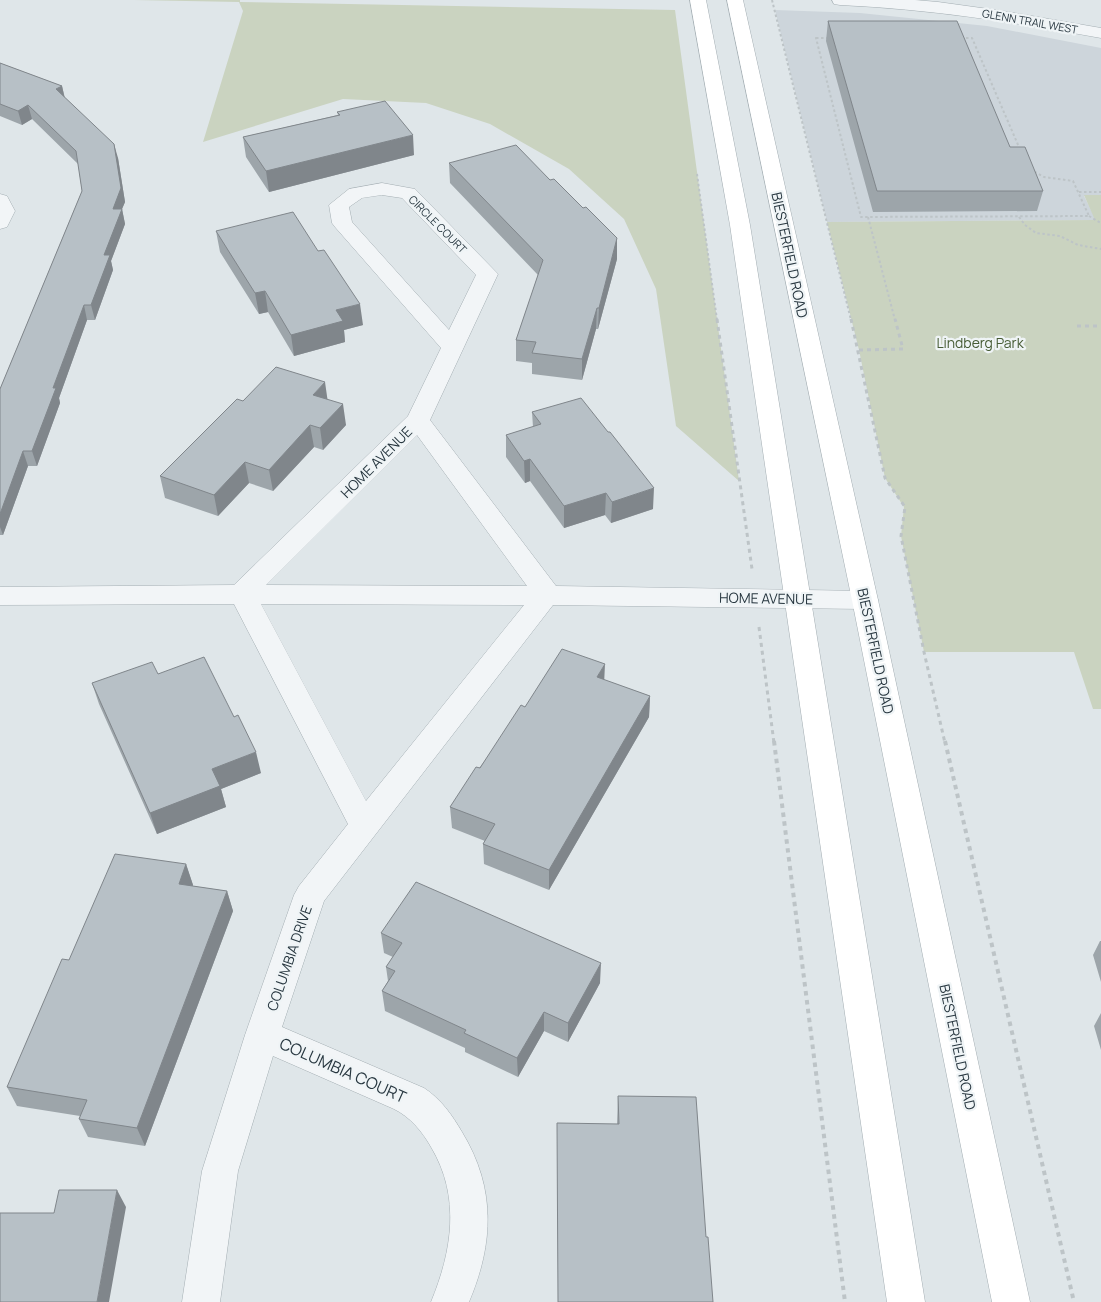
<svg xmlns="http://www.w3.org/2000/svg" width="1101" height="1302" font-family="Manrope,sans-serif">
<style>
.built{fill:#cdd5db}
.green{fill:#cad3c0}
.lines{fill:none;stroke-linecap:round;stroke-linejoin:round}
.street-casing{stroke:#a4aeb3;stroke-width:1}
.secondary-casing{stroke:#a4aeb3;stroke-width:1}
.path-far2{stroke:#bdc4c7;stroke-width:2;stroke-dasharray:2.5 2.5;stroke-linecap:butt}
.path-far1{stroke:#bdc4c7;stroke-width:3;stroke-dasharray:4 4;stroke-linecap:butt}
.path{stroke:#bdc4c7;stroke-width:4;stroke-dasharray:4.5 4.5;stroke-linecap:butt}
.street{fill:#f2f5f7;fill-rule:evenodd}
.secondary{fill:#fff;fill-rule:evenodd}
.wall{fill:#9da5aa}
.shaded-wall{fill:#80868b}
.building{fill:#b7c0c6;stroke:#80868b}
.labels{text-anchor:middle;dominant-baseline:central;stroke-width:4.5;stroke-linejoin:round;paint-order:stroke}
.far-street-label{font-size:11px;fill:#283740;stroke:#eff4f6}
.street-label{font-size:14px;fill:#283740;stroke:#eff4f6}
.park-label{font-size:14px;fill:#475c35;stroke:#eff4f6}
.near-street-label{font-size:16px;fill:#283740;stroke:#eff4f6}
</style>
<rect width="100%" height="100%" fill="#dfe6e9"/>
<path class="built" d="M775 10 860 13 987 26 1101 48V195L1084 196 1096 220 827 222Z"/>
<path class="green" d="M134 0H240V2L675 10 739 481 676 426 656 289 624 219 569 169 490 124 426 103 343 99 203 142 243 11 239 2Z
M1084 195H1101V709H1093L1074 652H924L901 536 904 507 885 478 859 350 827 222 1095 220Z"/>
<g class="lines">
<g class="street-casing">
<path id="street" d="M832 0H915L938 2 1003 11 1101 28V38C1014 22 928 9 840 5L834 4Z
M382 183 415 189 498 274 430 420 556 586 865 591 874 593 878 600 874 607 865 609 553 605 324 901 282 1027 424 1088C441 1099 452 1115 462 1132 496 1188 494 1243 469 1302H431C452 1251 461 1197 431 1147 422 1131 410 1117 394 1109L273 1056 238 1171 220 1302H182L202 1171 245 1035 294 895 299 886 348 824 234 604 0 605V587L234 585 408 416 441 348 335 227 332 223 329 205 349 189ZM382 195 402 198 476 275 449 330 352 222 349 207 362 198ZM417 435 527 586 266 585ZM261 604 524 605 366 801Z
M0 194 7 196 15 211 7 227 0 229Z"/>
</g>
<g class="secondary-casing">
<path id="secondary" d="M690 0H706L750 225 925 1302H887L730 225Z
M727 0H743L878 600 1030 1302H992L852 600Z"/>
</g>
<path class="path-far2" d="M772 0 851 320
M816 38H972L1028 168 1044 177 1073 181 1089 216 861 217Z
M697 174 717 320
M1079 192H1101
M1089 216 1101 223
M868 217 895 320
M1019 217 1025 225 1036 233 1060 236 1078 245 1101 249"/>
<path class="path-far1" d="M717 319 752 569
M851 319 885 478 905 507 901 536 924 652 945 743
M1077 326H1101
M859 350 903 349 895 319
M759 627 774 743"/>
<path class="path" d="M774 741 845 1302
M945 741 1074 1302"/>
<use href="#street" class="street"/>
<use href="#secondary" class="secondary"/>
</g>
<path class="wall" d="M828 21 1010 147 1043 191 1037 211 873 212 826 41Z
M0 63 62 86 65 98 118 158 125 202 122 209 125 224 111 261 113 270 95 320H87L59 398 60 403 37 466H28L3 535H0V389L82 191 78 164 32 119 22 125 0 116Z
M337 112 414 155 269 192 246 157 243 137 338 115Z
M449 163 550 180 617 238V259L598 329H596L582 380 532 374V363L516 361V340L538 275 450 183Z
M216 231 363 325 344 330 345 342 294 356 268 312 259 314 220 252Z
M327 399 346 425 323 450 314 447 273 491 249 483 218 516 165 498 160 476Z
M532 412 653 509 611 523 605 515 564 528 530 481 525 483 506 457V435L533 427Z
M158 674 261 773 221 789 226 807 157 834 99 704 92 683Z
M604 680 650 696 649 717 549 890 484 864 483 844 485 841 452 828 450 807 525 707Z
M186 864 193 885 192 886 227 891 233 911 145 1146 88 1137 79 1119 80 1116 17 1106 7 1087 69 960Z
M381 933 600 983 568 1042 544 1031 518 1077 465 1052V1048L385 1011 382 991 388 981 386 967 393 957 384 953Z
M1100 941H1101V982L1093 955Z
M1101 1013V1050L1094 1026Z
M618 1096 706 1237 617 1124Z"/>
<path class="shaded-wall" d="M62 86 65 100 56 89Z
M28 105 32 119 22 125 18 111Z
M413 135 414 155 269 192 266 171Z
M114 144 118 158 125 202 122 209 125 224 111 261 113 270 95 320 91 305 104 255Z
M617 238V259L598 329 599 308Z
M265 291 268 312 259 314 255 293Z
M360 304 363 325 344 330 345 342 294 356 291 335 336 310Z
M84 305 87 320 59 398 60 403 37 466 32 451 53 388Z
M597 308 596 329 582 380V359Z
M325 382 328 403 313 395Z
M343 404 346 425 323 450 320 428Z
M310 425 314 447 273 491 269 470Z
M23 451 28 466 3 535 0 527V514Z
M530 459V481L525 483 524 461Z
M245 462 249 483 218 516 214 495Z
M654 488 653 509 611 523 612 502Z
M606 493 605 515 564 528V506Z
M605 664 604 685 597 677Z
M650 696 649 717 549 890V870Z
M256 752 261 773 221 789 226 807 157 834 150 813 212 769Z
M186 864 193 885 185 904 179 884Z
M227 891 233 911 145 1146 137 1128Z
M601 963 600 983 568 1042V1023Z
M544 1012V1031L518 1077 517 1058Z
M117 1190 126 1207 109 1302H97Z"/>
<path class="building" d="M828 21H957L1010 147H1025L1043 191H877Z
M0 63 62 86 56 89 114 144 121 188 113 209H122L104 255H110L91 305H84L53 388H56L32 451H23L0 514V389L82 191 76 151 28 105 18 111 0 104Z
M385 101 413 135 266 171 243 137 340 115 337 112Z
M516 145 550 180 554 179 583 208 586 207 617 238 599 308H597L582 359 532 353 536 342 516 340 543 260 449 163Z
M293 212 318 251 324 250 360 304 336 310 343 321 291 335 265 291 255 293 216 231Z
M276 367 325 382 313 395 343 404 320 428 310 425 269 470 245 462 214 495 160 476 237 399 243 401Z
M581 398 608 432H610L654 488 612 502 606 493 564 506 530 459 524 461 506 435 541 424 532 412Z
M562 649 605 664 597 677 650 696 549 870 483 844 495 824 450 807 476 767 480 768 521 705 525 707Z
M204 657 234 717 238 715 256 752 212 769 220 786 150 813 92 683 152 662 158 674Z
M115 854 186 864 179 884 227 891 137 1128 79 1119 87 1100 7 1087 62 959 69 960Z
M416 882 601 963 568 1023 544 1012 517 1058 464 1033 466 1030 382 991 395 971 386 967 402 943 381 933Z
M618 1096 696 1097 706 1237H708L713 1302H558L557 1123 619 1124Z
M59 1190H117L97 1302H0V1213H54Z"/>
<g class="labels">
<g class="far-street-label">
<text transform="translate(1030 21) rotate(10)">GLENN TRAIL WEST</text>
<text transform="translate(438 224) rotate(45)">CIRCLE COURT</text>
</g>
<g class="street-label">
<text transform="translate(790 255) rotate(78)">BIESTERFIELD ROAD</text>
<text transform="translate(376 462) rotate(-45)">HOME AVENUE</text>
<text transform="translate(766 598) rotate(1)">HOME AVENUE</text>
<text transform="translate(876 651) rotate(78)">BIESTERFIELD ROAD</text>
<text transform="translate(289 958) rotate(-71)">COLUMBIA DRIVE</text>
<text transform="translate(958 1047) rotate(78)">BIESTERFIELD ROAD</text>
</g>
<g class="park-label">
<text x="980" y="342">Lindberg Park</text>
</g>
<g class="near-street-label">
<text transform="translate(343 1070) rotate(24)">COLUMBIA COURT</text>
</g>
</g>
</svg>
